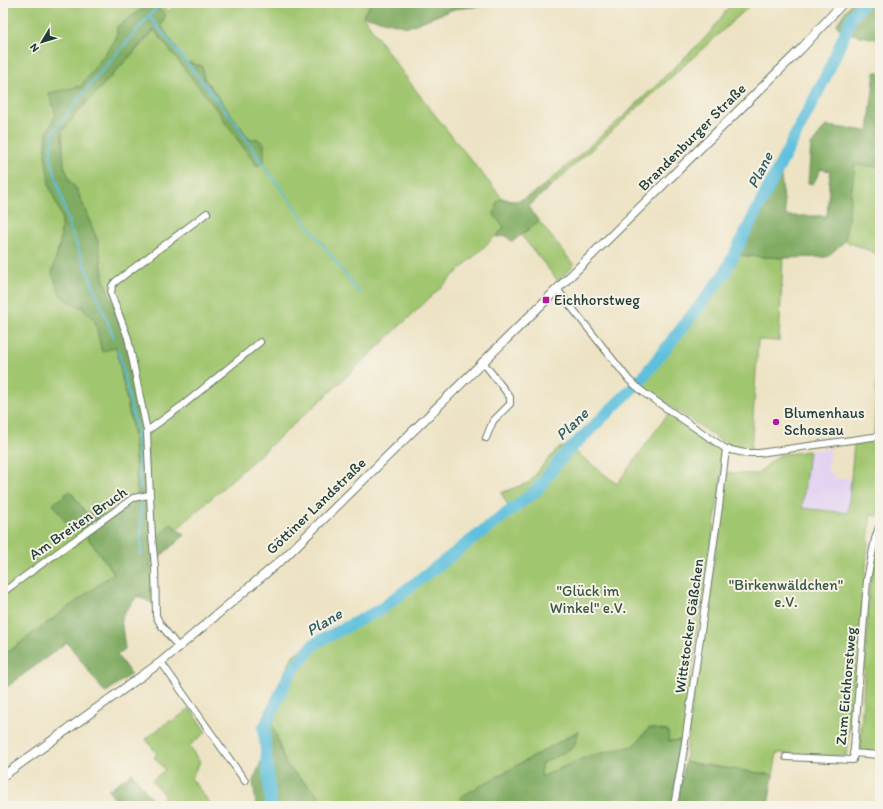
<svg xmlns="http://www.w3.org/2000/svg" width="883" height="809" font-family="Itim,sans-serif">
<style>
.built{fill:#e3d3f2}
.green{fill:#a1c670;stroke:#608252}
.forest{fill:#80ab62;stroke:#50744b}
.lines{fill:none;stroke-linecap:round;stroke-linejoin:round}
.stream{stroke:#5fc0dd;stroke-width:2}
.river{stroke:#5fc0dd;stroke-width:12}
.minor-casing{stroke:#677766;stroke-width:8}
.tertiary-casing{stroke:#677766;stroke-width:10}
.minor{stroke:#fff;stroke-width:6}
.tertiary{stroke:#fff;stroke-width:8}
.poi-dot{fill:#b5179e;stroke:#f7f3e8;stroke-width:1.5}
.labels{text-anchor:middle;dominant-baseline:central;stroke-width:4;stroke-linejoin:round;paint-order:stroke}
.street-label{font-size:15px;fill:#1f3d34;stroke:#f7f3e8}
.poi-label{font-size:15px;fill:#1f3d34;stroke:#f7f3e8;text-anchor:start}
.park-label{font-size:15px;fill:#395840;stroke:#f7f3e8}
.water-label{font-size:16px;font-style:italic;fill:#2f5e5e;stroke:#f7f3e8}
</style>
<rect width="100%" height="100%" fill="#f7f3e8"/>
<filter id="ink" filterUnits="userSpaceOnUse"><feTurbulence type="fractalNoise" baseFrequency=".025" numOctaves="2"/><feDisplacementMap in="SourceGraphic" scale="8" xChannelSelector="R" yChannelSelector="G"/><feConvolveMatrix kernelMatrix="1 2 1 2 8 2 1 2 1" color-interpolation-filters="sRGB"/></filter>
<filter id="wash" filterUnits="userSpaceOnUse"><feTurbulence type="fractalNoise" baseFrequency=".012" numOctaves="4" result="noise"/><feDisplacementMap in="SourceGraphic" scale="16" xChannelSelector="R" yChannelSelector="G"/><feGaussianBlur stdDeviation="0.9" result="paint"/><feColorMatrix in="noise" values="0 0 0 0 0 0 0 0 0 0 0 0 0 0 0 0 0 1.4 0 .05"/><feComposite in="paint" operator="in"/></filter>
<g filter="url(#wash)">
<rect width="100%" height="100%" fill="#ede3c4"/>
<path class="built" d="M831 448 827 472 833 473 834 478 851 479 849 513 802 508 809 451Z"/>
<path class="green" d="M3 3H150L117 27 116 39 81 87 49 93 56 115 47 132 49 185 62 218 60 244 52 273 61 296 84 309 95 321 102 352 116 346 133 431 138 502 112 518 86 513 70 491 73 531 79 526 114 573 3 656Z
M151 3H158L169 11 177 3H371L363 16C405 80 454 139 502 198L497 202 504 228 331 391 177 529 171 524 154 540 107 285 104 281 98 242 77 190 70 181 64 165 62 132 75 115 155 30 223 118 224 121 257 166 256 138 251 141 204 78 202 66 186 62 161 26 165 14Z
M733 3H753L550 187 547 183 624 116 707 36 729 7Z
M855 164 880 167V255L845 241Z
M539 221 574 265 558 281 521 235Z
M732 255 783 258 779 341 758 340 751 450 729 446 639 385 636 382 723 276Z
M880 308V433L874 435Z
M668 414 723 450 722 473 690 681 683 740 669 741 649 728 634 746 588 756 541 777V764L574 747 578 731 461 798 466 806H330L286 765 272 724 264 731 258 728 293 655 324 635 360 616 383 602 443 560 509 507 501 493 530 482 541 467 559 448 568 446 617 484Z
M865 441 871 443 880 452V499L878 516 871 515 870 521 860 633 846 756 777 753 773 775 685 762 694 687 723 504 726 473 757 474 779 455 809 451 802 508 848 513 854 443Z
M880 537V752L860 750 869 588Z
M190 708 206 732 189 746 200 762 191 778 212 806H157L155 804 165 797 152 780 165 770 154 757 157 754 146 739 170 720 172 722Z"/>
<path class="forest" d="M150 3 166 14 161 26 186 62 202 66 204 78 250 140 256 138 264 143V162L257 166 224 121 223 118 154 30 75 115 62 132 64 165 70 181 77 190 98 242 104 281 124 334 145 431 154 540 171 524 185 535 151 564 152 603 137 596 121 618 125 649 117 655 131 674 105 693 67 642 3 690V656L114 573 79 526 72 531 53 504 70 491 86 513 112 518 138 501 133 431 116 347 102 352 95 321 84 309 61 296 52 273 60 244 62 218 49 185 45 154 47 132 56 115 49 93 81 86 116 39 117 27Z
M371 3H510L454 9 408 27 363 16Z
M851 3H880V40L843 32 836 25Z
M875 72H880V167L855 165 845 241 827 257 783 258 732 255 779 161 786 216H827L830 171 821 169 813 184 808 183 811 145 826 126 868 131Z
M547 183 550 187 528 207 539 221 512 242 506 236 496 237 504 228 494 215 497 202 502 198C505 199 509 200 512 201 524 202 537 190 547 183Z
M272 723 286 765 330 806H256L253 781 264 755V731Z
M649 728 668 731 669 741 683 740 671 806H466L460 797 579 731 574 747 541 764V777L588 756 634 746Z
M685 762 773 775 768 806H677Z
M132 773 155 804 157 806H120L108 790Z"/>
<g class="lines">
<path class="stream" d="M162 4V3
M149 16 236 123 264 166 359 293
M114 338 70 228 50 156 53 133 79 98 149 16 156 9
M118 349 137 433 140 488
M141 555V503"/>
<path class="river" d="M271 806 264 729 289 675 314 644 381 609 536 491 563 456 640 381 723 276 827 74 852 17 863 3"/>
</g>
</g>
<g filter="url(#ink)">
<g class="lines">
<g class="minor-casing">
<path id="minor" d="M557 289 629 380 644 393 726 449 745 453H759L880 436
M483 362 510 397V404L493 421 486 438
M147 431 183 405 260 342
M3 592 133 498 149 495
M179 648 161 625 156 616 155 567 152 537 147 431 128 338 111 294 112 286 115 282 207 213
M161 662 245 781
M853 753 880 755
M786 757 853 760 867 580 875 539 880 524
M674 806 684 749 719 507 726 449"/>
</g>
<g class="tertiary-casing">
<path id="tertiary" d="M3 776 161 662 285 557 801 49 843 3"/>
</g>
<use href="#minor" class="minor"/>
<use href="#tertiary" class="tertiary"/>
</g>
</g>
<g class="poi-dot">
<rect x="542" y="296" width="8" height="8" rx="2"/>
<circle cx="776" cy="422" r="4"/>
</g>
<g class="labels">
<g class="street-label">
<text transform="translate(692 137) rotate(-45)">Brandenburger Straße</text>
<text transform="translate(316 506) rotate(-44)">Göttiner Landstraße</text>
<text transform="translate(78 523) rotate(-35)">Am Breiten Bruch</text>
<text transform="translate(689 626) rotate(-82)">Wittstocker Gäßchen</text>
<text transform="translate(846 686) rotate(-85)">Zum Eichhorstweg</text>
</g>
<g class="poi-label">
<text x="554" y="300">Eichhorstweg</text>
<text x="784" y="413">Blumenhaus<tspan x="784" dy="17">Schossau</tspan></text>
</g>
<g class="park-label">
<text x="786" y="585">"Birkenwäldchen"<tspan x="786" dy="17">e.V.</tspan></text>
<text x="588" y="591">"Glück im<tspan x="588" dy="17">Winkel" e.V.</tspan></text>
</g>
<g class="water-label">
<text transform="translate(760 170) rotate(-63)">Plane</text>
<text transform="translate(572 424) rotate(-44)">Plane</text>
<text transform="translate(324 622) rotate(-31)">Plane</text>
</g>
</g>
<rect width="883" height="809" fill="none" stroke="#f7f3e8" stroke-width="16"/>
<g transform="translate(42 42) rotate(232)" stroke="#f7f3e8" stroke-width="3" paint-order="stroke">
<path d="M0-3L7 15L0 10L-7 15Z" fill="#1f3d34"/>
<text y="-6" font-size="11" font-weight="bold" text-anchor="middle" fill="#1f3d34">N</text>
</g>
</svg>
